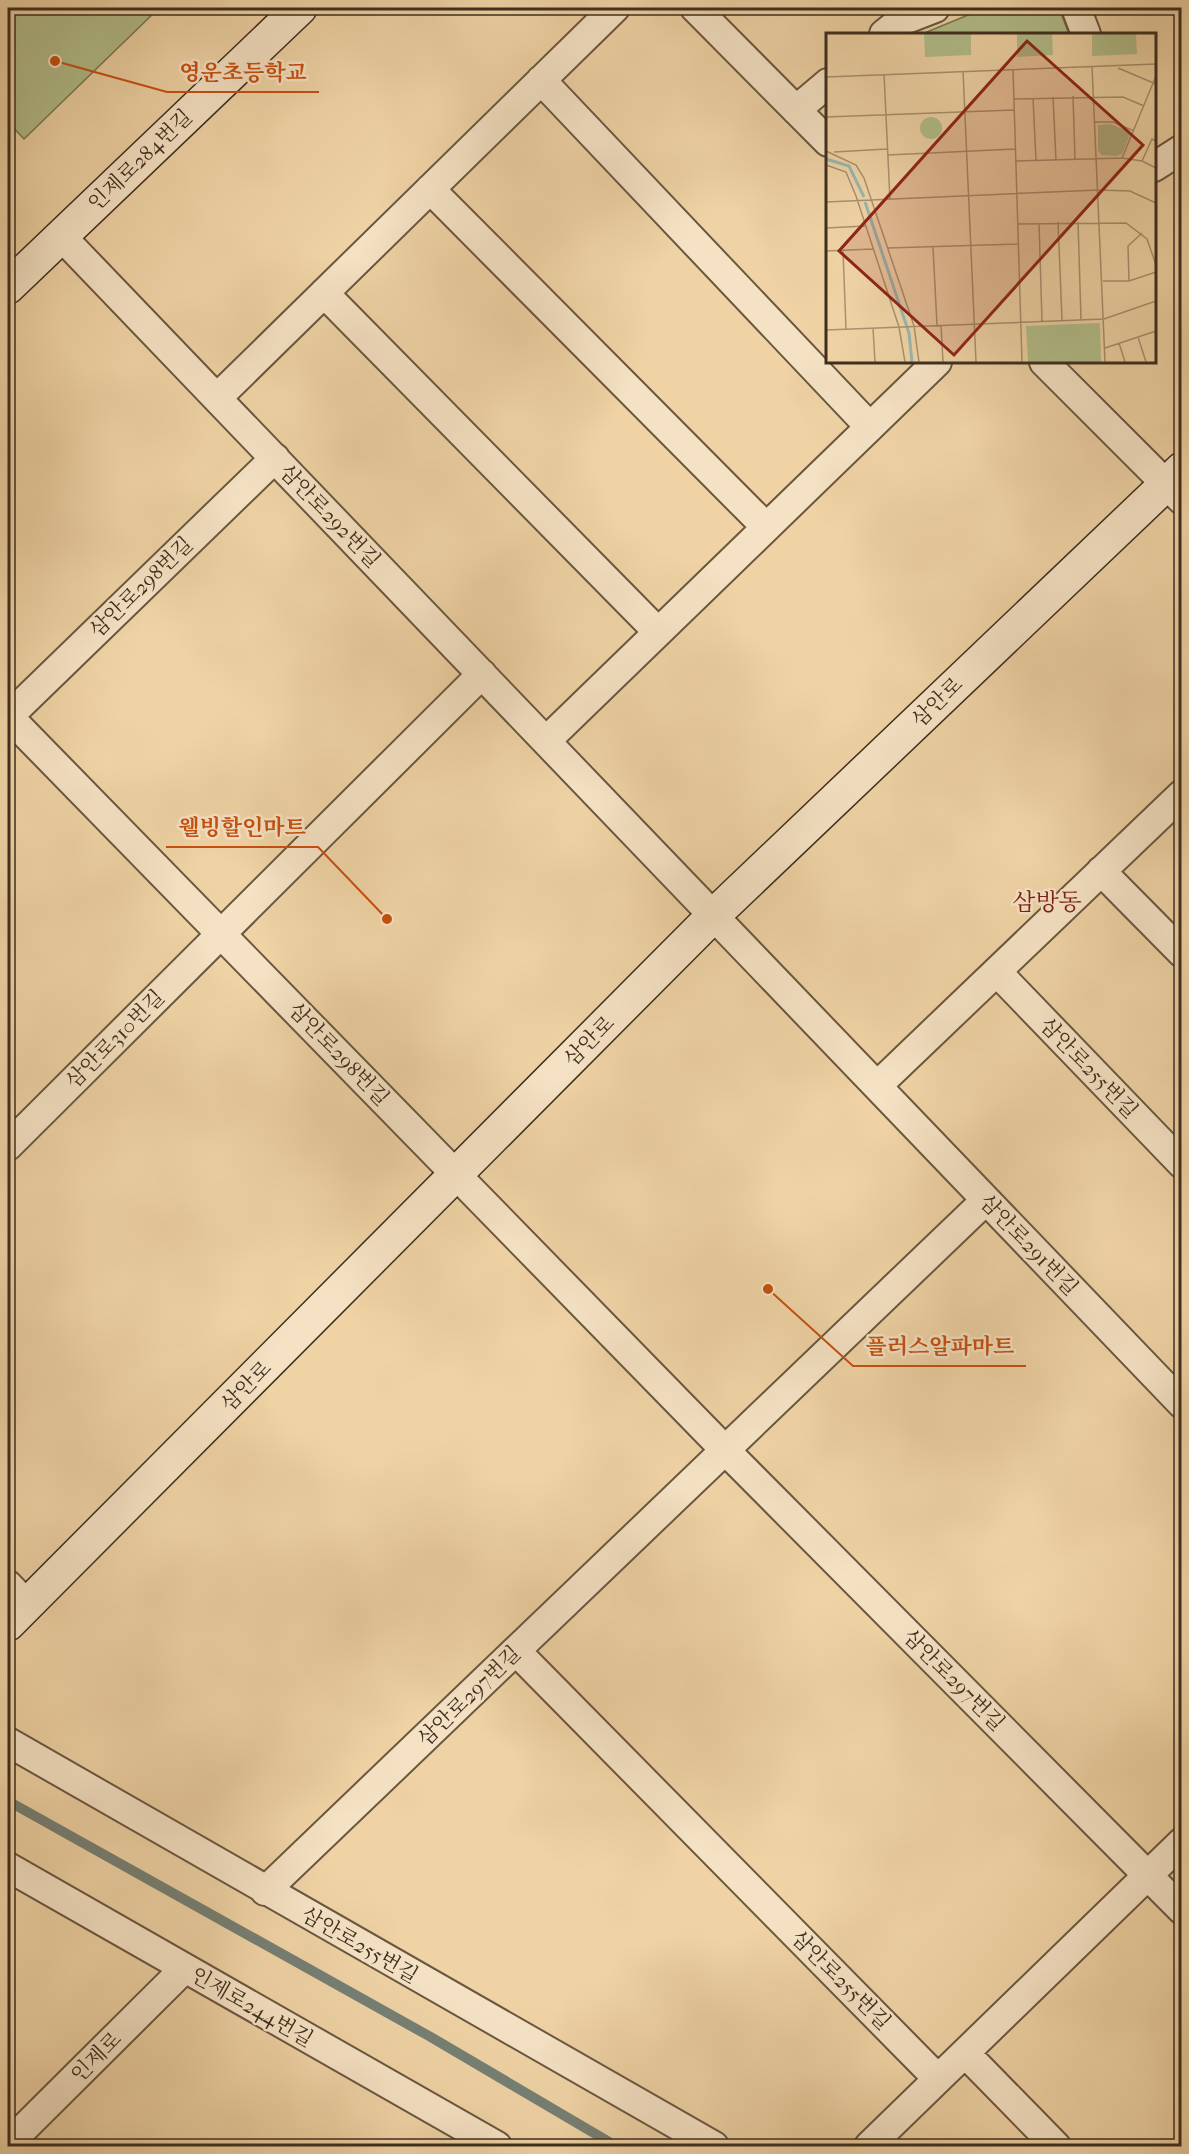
<svg xmlns="http://www.w3.org/2000/svg" width="1189" height="2154" font-family="'IM FELL French Canon','Noto Serif KR',serif">
<style>
.green{fill:#b2be8b;stroke:#787655;stroke-width:1.5}
.lines{fill:none;stroke-linecap:round;stroke-linejoin:round}
.stream{stroke:#768075;stroke-width:10}
.street-casing{stroke:#6a5740;stroke-width:32}
.secondary-casing{stroke:#3e2e1f;stroke-width:36}
.street{stroke:#f5e2c4;stroke-width:28}
.secondary{stroke:#f5e2c4;stroke-width:33}
.labels{text-anchor:middle;dominant-baseline:central;stroke-width:5;stroke-linejoin:round;paint-order:stroke}
.street-label{font-size:21px;fill:#3e2e1f;stroke:#f5e2c4}
.quarter-label{font-size:24px;fill:#7a1f14;stroke:#f5e2c4}
.inset-river{fill:none;stroke:#9bb6ae;stroke-width:3}
.inset-road{fill:none;stroke:#a8916f;stroke-width:1.5}
.view{fill:#8f2418;fill-opacity:0.15;stroke:#8f2418;stroke-width:3}
.inset-edge{fill:none;stroke:#3e2e1f;stroke-width:3}
.leader{fill:none;stroke:#c65010;stroke-width:2}
.callout-dot{fill:#c65010;stroke:#f5e2c4;stroke-width:2}
.callout-label{font-size:22px;text-anchor:middle;font-weight:bold;fill:#c65010;stroke:#f5e2c4;stroke-width:5;stroke-linejoin:round;paint-order:stroke}
</style>
<rect width="100%" height="100%" fill="#efd3a5"/>
<filter id="stains"><feTurbulence type="fractalNoise" baseFrequency=".00333" numOctaves="4"/><feColorMatrix values="0 0 0 0 .2 0 0 0 0 .09 0 0 0 0 .02 0 0 0 .5 -.17"/></filter>
<radialGradient id="worn" r=".72"><stop offset=".6" stop-color="#630" stop-opacity="0"/><stop offset="1" stop-color="#630" stop-opacity=".3"/></radialGradient>
<path class="green" d="M8 8H159L24 139 8 122Z
M985 8H1059L1069 34H922Z"/>
<g class="lines">
<path class="stream" d="M8 1801 429 2036 616 2146"/>
<g class="street-casing">
<path id="street" d="M695 8 828 142
M1076 8 1086 34
M884 34 899 22 935 8
M541 80 870 427
M796 110 828 83
M1154 167 1182 149
M430 189 766 527
M61 236 1182 1404
M324 293 658 632
M1044 362 1182 500
M217 398 615 8
M8 716 725 1450 1182 1910
M8 717 275 458
M546 741 937 362
M1101 871 1182 953
M997 972 1182 1164
M877 1086 1182 794
M8 1146 482 674
M8 1585 27 1605
M516 1651 938 2079
M8 1742 714 2146
M8 1867 497 2146
M265 1891 986 1200
M965 2053 1056 2146
M8 2144 184 1969
M869 2146 1182 1842"/>
</g>
<g class="secondary-casing">
<path id="secondary" d="M8 287 300 8
M8 1624 713 916 1182 469"/>
</g>
<use href="#street" class="street"/>
<use href="#secondary" class="secondary"/>
</g>
<g class="labels">
<g class="street-label">
<text transform="translate(140 160) rotate(-44)">인제로284번길</text>
<text transform="translate(330 516) rotate(46)">삼안로292번길</text>
<text transform="translate(141 587) rotate(-44)">삼안로298번길</text>
<text transform="translate(937 702) rotate(-44)">삼안로</text>
<text transform="translate(115 1039) rotate(-45)">삼안로310번길</text>
<text transform="translate(589 1041) rotate(-45)">삼안로</text>
<text transform="translate(339 1054) rotate(46)">삼안로298번길</text>
<text transform="translate(1089 1068) rotate(46)">삼안로255번길</text>
<text transform="translate(1029 1245) rotate(46)">삼안로291번길</text>
<text transform="translate(246 1386) rotate(-45)">삼안로</text>
<text transform="translate(954 1680) rotate(45)">삼안로297번길</text>
<text transform="translate(469 1696) rotate(-44)">삼안로297번길</text>
<text transform="translate(360 1945) rotate(30)">삼안로255번길</text>
<text transform="translate(841 1980) rotate(45)">삼안로255번길</text>
<text transform="translate(252 2007) rotate(30)">인제로244번길</text>
<text transform="translate(96 2057) rotate(-45)">인제로</text>
</g>
<g class="quarter-label">
<text x="1047" y="902">삼방동</text>
</g>
</g>
<g transform="translate(826 33)">
<rect width="330" height="330" fill="#efd3a5"/>
<path d="M98 1H145V22L99 24ZM191 1H226L227 22 191 24ZM266 1H310L311 21 266 23ZM94 95a11 11 0 1 1 22 0a11 11 0 1 1-22 0ZM284 91 305 99 296 121 290 123 276 122 272 118V92ZM274 290 275 329H202L200 293Z" fill="#b2be8b"/>
<path class="inset-river" d="M0 126 23 133 38 164M39 169 83 300 86 329"/>
<path class="inset-road" d="M266 33 279 329M292 35 330 51M187 36 196 329M137 38 150 329M58 41 64 167M0 44 330 31M247 63 249 126M227 64 230 127M207 65 210 127M188 66 297 64 318 73M0 84 188 77M269 89H287L308 98M0 118 30 132 38 145 88 293 93 329M8 119 61 116M62 122 189 116M296 125 330 43M190 128 296 125 316 128 330 135M316 128 326 106 330 108M0 132 20 139 30 163 73 294 79 329M0 169 272 157 304 158 330 170M232 189 236 287M252 189 255 286M213 190 216 288M192 191 300 190 321 206 330 232M0 195 39 193M107 214 111 292M62 215 192 211M17 217 20 296M0 218 47 216M277 248H303L330 239M303 248 302 213 316 200M115 292 117 329M47 295 49 329M0 297 278 286 330 268M312 304 320 329M293 310 299 329M279 315 330 298"/>
<path class="view" d="M201 8 317 112 128 322 13 218Z"/>
<rect width="330" height="330" class="inset-edge"/>
</g>
<path class="leader" d="M55 61L167 92H319M387 919L318 847H166M768 1289L853 1366H1026"/>
<g class="callout-dot">
<circle cx="55" cy="61" r="6"/>
<circle cx="387" cy="919" r="6"/>
<circle cx="768" cy="1289" r="6"/>
</g>
<g class="callout-label">
<text x="243" y="80">영운초등학교</text>
<text x="242" y="835">웰빙할인마트</text>
<text x="940" y="1354">플러스알파마트</text>
</g>
<rect width="1189" height="2154" fill="none" stroke="#efd3a5" stroke-width="30"/>
<rect x="9" y="9" width="1171" height="2136" fill="none" stroke="#3e2e1f" stroke-width="3"/>
<rect x="15" y="15" width="1159" height="2124" fill="none" stroke="#3e2e1f" stroke-width="1.5"/>
<rect width="100%" height="100%" filter="url(#stains)"/>
<rect width="100%" height="100%" fill="url(#worn)"/>
</svg>
